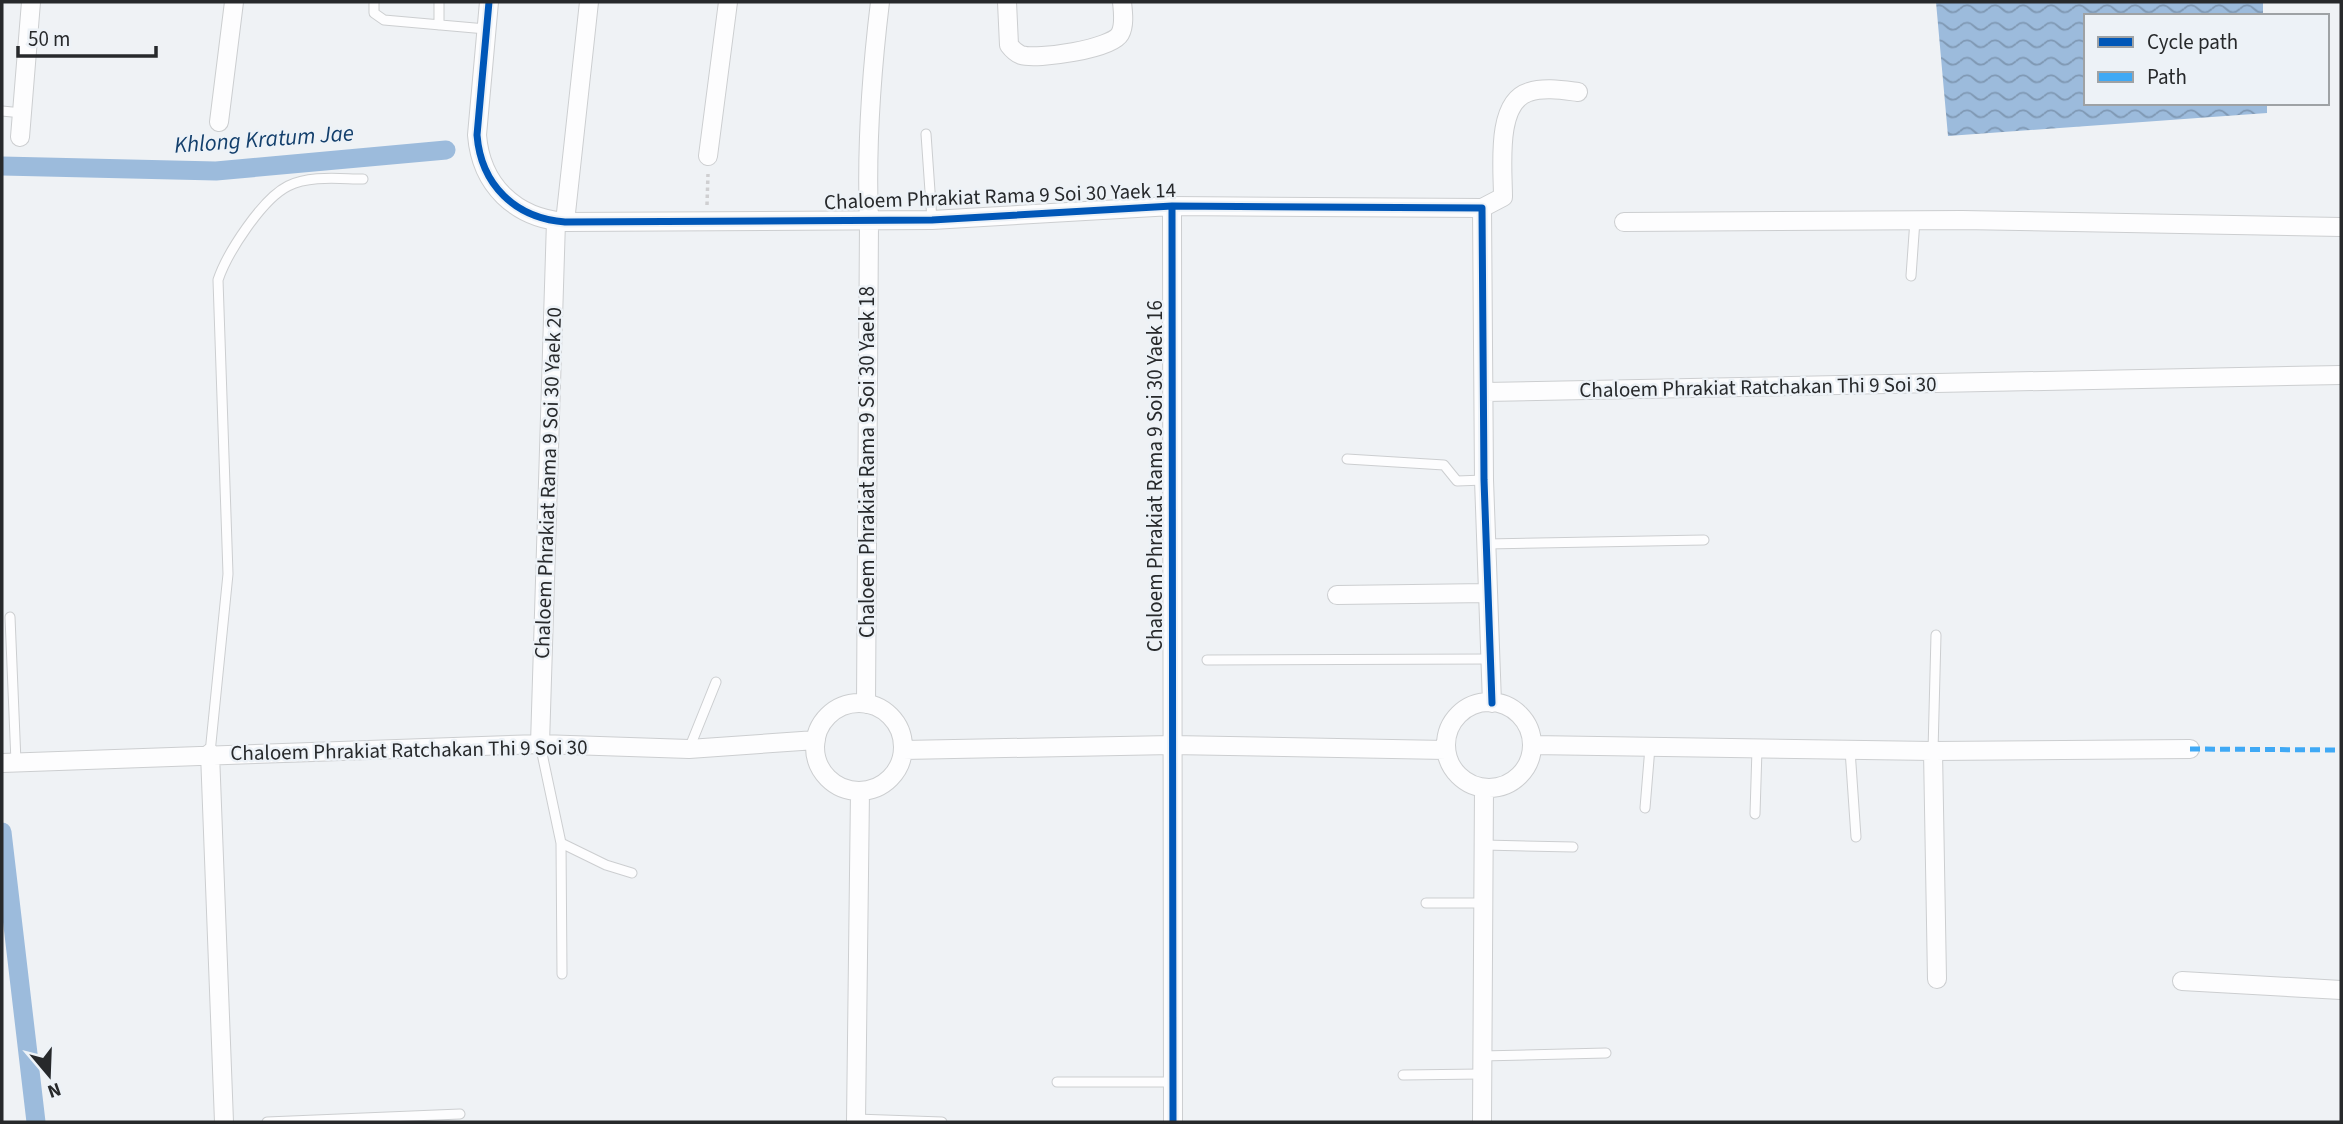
<svg xmlns="http://www.w3.org/2000/svg" width="2343" height="1124" font-family="'Source Sans 3',sans-serif">
<style>
.water{fill:url(#water-waves)}
.lines{fill:none;stroke-linecap:round;stroke-linejoin:round}
.canal{stroke:#9cbbdc;stroke-width:19}
.lane-casing{stroke:#ccced0;stroke-width:11}
.street-casing{stroke:#ccced0;stroke-width:20}
.path{stroke:#cfcfd1;stroke-width:3.5;stroke-dasharray:3.5 3.5;stroke-linecap:butt}
.lane{stroke:#fdfdfe;stroke-width:9}
.street{stroke:#fdfdfe;stroke-width:18}
.quiet{stroke:#3fa9f5;stroke-width:5;stroke-dasharray:10 5;stroke-linecap:butt}
.cycleway-casing{stroke:#edf2f7;stroke-width:11}
.cycleway{stroke:#0057b8;stroke-width:7}
.labels{text-anchor:middle;dominant-baseline:central;stroke-width:5;stroke-linejoin:round;paint-order:stroke}
.street-label{font-size:21px;fill:#27292b;stroke:#edf2f7}
.water-label{font-size:23px;font-style:italic;fill:#133f6c;stroke:#edf2f7}
</style>
<defs>
<pattern id="water-waves" width="16" height="10" patternUnits="userSpaceOnUse" patternTransform="scale(1.75)"><rect width="16" height="10" fill="#9cbbdc"/><path d="M0 5q4-4 8 0t8 0" fill="none" stroke="#7f98b3"/></pattern>
</defs>
<rect width="100%" height="100%" fill="#eff2f5"/>
<path class="water" d="M1936 2H2263V16H2086V103H2267V113L1948 136Z"/>
<g class="lines">
<path class="canal" d="M2 166 216 171 446 150
M2 832 36 1122"/>
<g class="lane-casing">
<path id="lane" d="M374 2V13L384 20 486 29
M439 25V2
M2 111 22 113
M926 134 932 220
M1911 276 1915 220
M1347 459 1444 465 1457 481 1484 480
M1486 544 1704 540
M10 617 16 762
M1207 660 1490 659
M540 744 561 843 562 974
M689 749 716 682
M1850 750 1856 837
M1933 751 1936 635
M210 753 228 574 218 280C227 253 262 199 288 186 310 175 340 179 363 179
M1645 808 1650 747
M1755 814 1757 749
M561 843 606 865 632 873
M1484 845 1573 847
M1426 903H1482
M1481 1056 1606 1053
M1403 1075 1481 1074
M1057 1082H1173
M856 1119 942 1122
M267 1122 460 1114"/>
</g>
<g class="street-casing">
<path id="street" d="M489 2 477 135C481 185 515 218 565 222L932 220 1172 206 1482 208 1484 480 1492 703
M1007 2 1009 45C1012 49 1016 53 1021 55 1037 60 1112 49 1120 34 1125 25 1123 12 1122 2
M219 122 234 2
M20 137 31 2
M708 156 728 2
M1172 206 1173 1122
M1482 208 1503 197C1503 169 1495 102 1529 92 1544 87 1562 90 1578 92
M565 222 589 2
M1624 222 1962 220 2341 227
M1485 392 2341 375
M1337 595 1487 593
M1446 745a43 43 0 1 1 86 0a43 43 0 1 1-86 0Z
M815 747a44 44 0 1 1 88 0a44 44 0 1 1-88 0Z
M866 704 869 221C866 146 871 76 880 2
M540 744 556 221
M1532 745 1933 751 1937 979
M903 750 1172 745 1446 750
M1933 751 2190 749
M210 753 224 1122
M2 763 540 744 689 749 816 740
M2182 981 2341 990
M856 1122 860 791
M1482 1122 1484 788"/>
</g>
<path class="path" d="M707 205 708 174"/>
<use href="#lane" class="lane"/>
<use href="#street" class="street"/>
<path class="quiet" d="M2190 749 2341 750"/>
<g class="cycleway-casing">
<path id="cycleway" d="M489 2 477 135C481 185 515 218 565 222L932 220 1172 206 1482 208 1484 480 1492 703
M1172 206 1173 1122"/>
</g>
<use href="#cycleway" class="cycleway"/>
</g>
<g class="labels">
<g class="street-label">
<text transform="translate(1000 196) rotate(-2)">Chaloem Phrakiat Rama 9 Soi 30 Yaek 14</text>
<text transform="translate(1758 387) rotate(-1)">Chaloem Phrakiat Ratchakan Thi 9 Soi 30</text>
<text transform="translate(867 462) rotate(-90)">Chaloem Phrakiat Rama 9 Soi 30 Yaek 18</text>
<text transform="translate(1155 476) rotate(-90)">Chaloem Phrakiat Rama 9 Soi 30 Yaek 16</text>
<text transform="translate(548 483) rotate(-88)">Chaloem Phrakiat Rama 9 Soi 30 Yaek 20</text>
<text transform="translate(409 750) rotate(-1)">Chaloem Phrakiat Ratchakan Thi 9 Soi 30</text>
</g>
<g class="water-label">
<text transform="translate(264 139) rotate(-4)">Khlong Kratum Jae</text>
</g>
</g>
<rect width="2343" height="1124" fill="none" stroke="#27292b" stroke-width="7"/>
<rect x="2084" y="14" width="245" height="91" fill="#edf2f7" stroke="#9ea2a5" stroke-width="2"/>
<rect x="2098" y="37" width="35" height="10" fill="#0057b8" stroke="#9ea2a5" stroke-width="2"/>
<text x="2147" y="49" font-size="21" fill="#27292b">Cycle path</text>
<rect x="2098" y="72" width="35" height="10" fill="#3fa9f5" stroke="#9ea2a5" stroke-width="2"/>
<text x="2147" y="84" font-size="21" fill="#27292b">Path</text>
<g transform="translate(49 1075) rotate(161)" stroke="#edf2f7" stroke-width="5" paint-order="stroke">
<path d="M0-5L12 26L0 18L-12 26Z" fill="#27292b"/>
<text y="-10" font-size="19" font-weight="bold" text-anchor="middle" fill="#27292b">N</text>
</g>
<path d="M18 46v10h138v-10" fill="none" stroke="#27292b" stroke-width="3.5"/>
<text x="28" y="46" font-size="21" fill="#27292b" stroke="#edf2f7" stroke-width="5" paint-order="stroke">50 m</text>
</svg>
